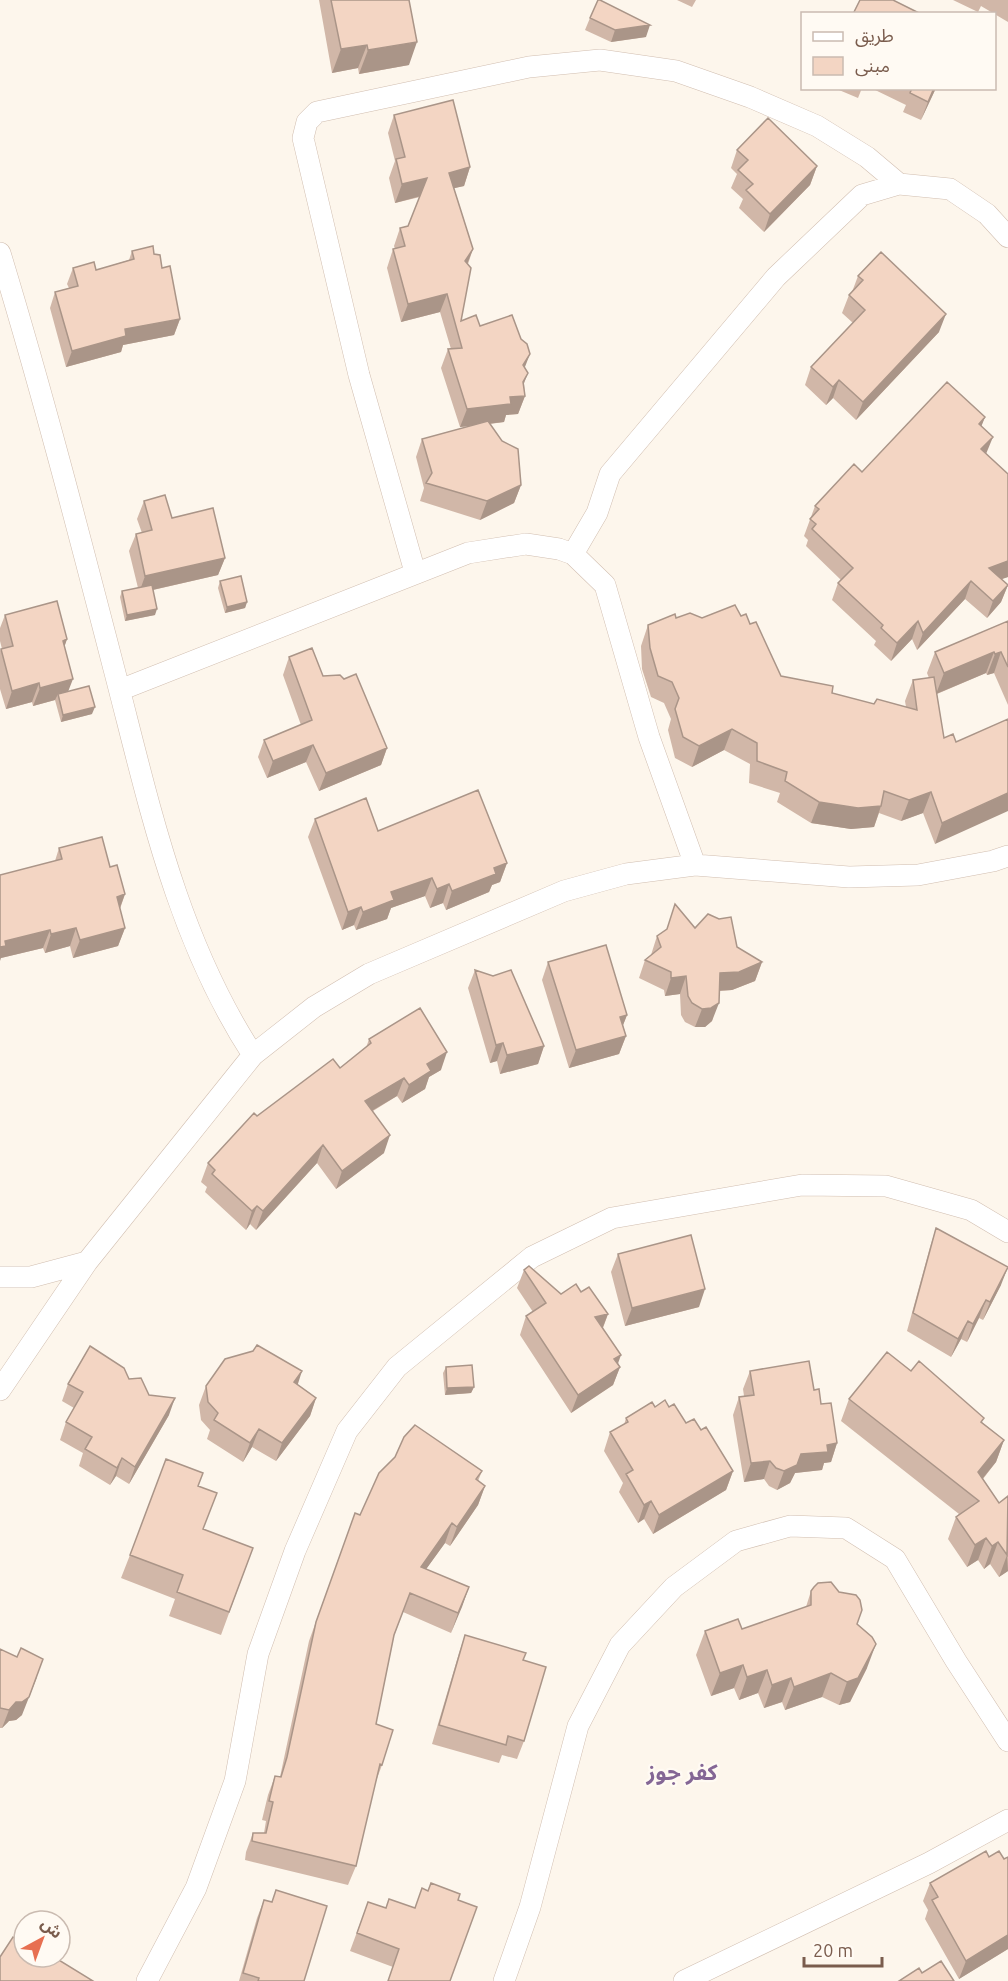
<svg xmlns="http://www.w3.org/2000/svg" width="1008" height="1981" font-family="Ubuntu,'Noto Sans Arabic',sans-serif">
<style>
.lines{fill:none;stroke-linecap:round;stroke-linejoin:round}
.street-casing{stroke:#d1beb0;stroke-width:22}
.street{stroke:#fff;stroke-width:21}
.wall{fill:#d1b7a8}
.shaded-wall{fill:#aa9588}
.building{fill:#f3d5c3;stroke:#aa9588;stroke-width:1.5}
.labels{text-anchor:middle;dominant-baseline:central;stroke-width:4.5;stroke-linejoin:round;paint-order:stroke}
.quarter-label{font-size:22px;font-weight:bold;fill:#846695;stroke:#fffaf3}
</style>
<rect width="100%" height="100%" fill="#fdf6ec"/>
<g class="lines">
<g class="street-casing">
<path id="street" d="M0 253C42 391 78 530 114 669 149 803 176 937 253 1055
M573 554 597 513 610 474 776 277 862 195 899 184
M415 572 359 375 303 138 307 122 317 112 529 67 600 60 676 71 750 97 817 126 867 157 899 184 950 189 987 214 1008 237
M120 690 468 553 526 544 559 549 573 554 605 585 649 737 695 865
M0 1277H31L87 1262
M0 1390 87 1262 253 1055 314 1007 369 974 564 891 626 874 695 865 849 877 918 875 993 861 1008 856
M147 1981 196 1888 235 1781 258 1654 295 1551 347 1431 397 1367 532 1257 612 1218 802 1185 886 1186 971 1210 1008 1232
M504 1981 530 1907 578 1726 620 1645 674 1587 736 1541 790 1526 846 1528 895 1559 956 1661 1008 1741
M684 1981 929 1863 1008 1820"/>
</g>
<use href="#street" class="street"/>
</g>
<path class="wall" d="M319 0H409V65L359 74 358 68 332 73Z
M677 0H696L692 7Z
M953 0H1008V22L981 6 978 12Z
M590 18 646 37 611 42 585 30Z
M840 88H862L858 98 839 90Z
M871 88H936L921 120 903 112 906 105Z
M394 115 470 167 464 186 454 188 473 249 468 264 461 321 480 326 525 367 524 383 525 396 518 414 506 415 504 422 490 424 521 485 514 503 480 520 420 501 424 488 416 457 422 439 470 426 460 427 441 368 448 349H451L440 312 401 322 387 268 393 249H395L394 246 400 228 408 226 420 197 395 203 389 178 395 161 388 133Z
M737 150 817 166 810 185 764 232 739 208 743 199 731 188 737 174 731 168Z
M132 251 154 254 162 268 180 319 174 335 123 345 121 352 66 367 50 308 55 292 69 288 67 284 73 268 96 270 129 260Z
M858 276 939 332 856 420 833 398 826 405 805 385 811 367 853 323 842 313 849 295 852 292Z
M985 417 981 426 986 454 1008 474V577L1001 579 1008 585 1001 602 987 618 965 599 917 650 912 639 891 661 874 645 876 641 832 600 838 583 841 580 806 546 808 540 804 536 815 506 862 472Z
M144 501 172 518 225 558 218 575 153 590 155 615 125 621 120 597 122 591 138 588 129 551 136 534 142 533 137 519Z
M220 581 247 602 245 608 225 613 218 588Z
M5 615 67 639 64 647 68 691 92 714 61 722 55 700 33 706 32 702 6 709 0 689V651L1 649H2L0 641V628Z
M741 616 750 624 781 676 832 693 874 704 906 707 905 701 913 680 929 678 927 673 935 652 1008 621V705L994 673 987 675 986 673 937 694 944 738 956 742 1008 719 935 844 923 813 901 821 879 813 874 827 851 829 811 823 777 802 780 793 749 783 750 764 724 750 692 767 675 758 668 730 671 719 664 703 651 697 642 669 641 646 648 625 676 618H702Z
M289 657 323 676 387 748 381 765 319 791 306 762 267 778 258 757 264 740 301 725 283 675Z
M315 819 378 831 507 863 500 882 492 885 489 892 446 910 443 903 430 908 425 896 391 908 387 919 356 930 354 925 342 930 308 837Z
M59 848 110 867 125 894 120 909 125 928 118 946 73 958 70 946 45 953 43 948 1 958 0 875 55 861Z
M695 928 737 947 762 962 755 981 732 990 719 991 712 1021 705 1027H695L685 1022 681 1015 680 994 665 996 664 990 639 978 645 960 651 955 657 936Z
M548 962 627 1015 623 1025 626 1036 619 1054 569 1068 542 980Z
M475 970 544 1046 538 1064 500 1074 497 1061 490 1063 468 988Z
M369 1039 441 1070 429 1077 425 1089 402 1103 397 1096 373 1111 384 1153 336 1189 317 1163 256 1230 250 1224 246 1230 205 1192 207 1187 201 1182 208 1163 257 1116 340 1068 366 1048Z
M936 1228 1001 1285 983 1320 979 1318 967 1342 961 1339 951 1357 907 1331 930 1247Z
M618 1254 699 1307 625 1326 611 1272Z
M524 1270 561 1294 581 1292 608 1314 603 1328 620 1367 613 1385 571 1413 520 1335 526 1316 533 1312 517 1288Z
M446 1367 474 1387 471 1393 445 1395 443 1373Z
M750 1371 814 1390 821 1404 837 1443 831 1462 824 1463 822 1470 795 1473 790 1483 777 1490 769 1486 764 1479 744 1482 733 1415 739 1397 744 1396 743 1389Z
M911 1371 983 1423 1004 1440 996 1462 983 1479 999 1503 1008 1496V1571L999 1577 990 1564 984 1569 978 1560 967 1567 948 1539 956 1517 959 1514 841 1421 849 1399Z
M129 1379 149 1395 169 1415 129 1484 116 1476 110 1485 79 1466 83 1453 60 1440 66 1422 74 1408 62 1401 68 1384Z
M297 1384 316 1398 310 1416 276 1461 252 1447 243 1462 207 1439 210 1430 201 1420 199 1405 206 1386Z
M655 1407H669L686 1423 701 1430 733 1471 726 1490 653 1534 644 1519 638 1523 619 1492 623 1483 604 1451 610 1432 624 1425 626 1418Z
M482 1471 478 1481 485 1486 478 1505 450 1546 445 1543 426 1569 469 1587 451 1633 403 1612 394 1636 376 1724 382 1765 375 1784 356 1866 348 1885 245 1860 246 1852 253 1833H264L266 1821 262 1820 268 1795 275 1776 280 1777 309 1641 355 1513 360 1515Z
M198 1486 203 1529 253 1548 221 1635 169 1616 175 1599 121 1578 130 1555Z
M811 1591 857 1624 867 1668 850 1702 839 1705 822 1697 785 1710 782 1702 764 1708 758 1693 739 1700 734 1688 711 1696 696 1655 705 1631 742 1629 806 1607Z
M465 1635 524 1741 517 1759 502 1755 499 1763 432 1744 459 1653Z
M0 1649 22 1715 16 1720 9 1721 2 1728H0Z
M989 1857 1004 1859 1008 1857V1949L959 1979 925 1919 928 1910 923 1901 930 1883Z
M276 1890 304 1981H239L257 1918 264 1900 272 1902Z
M428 1891 458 1900 393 1967 350 1951 368 1902 386 1908H414Z"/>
<path class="shaded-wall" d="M650 25 646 37 611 42 615 30Z
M417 42 409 65 359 74 368 50Z
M367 45 358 68 332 73 341 49Z
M934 88H936L921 120 928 102Z
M817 166 810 185 764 232 770 214Z
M470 167 464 186 442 191 449 173Z
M427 178 421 196 395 203 402 184Z
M473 249 466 267 465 261Z
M447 294 440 312 401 322 408 304Z
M946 314 939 332 856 420 863 402Z
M180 319 174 335 123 345 121 352 66 367 72 351 125 329Z
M530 354 523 372V365Z
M528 373 521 391 525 396 518 414 506 415 504 422 460 427 467 409 510 397Z
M839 380 833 398 826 405 833 387Z
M985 417 978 435 979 424Z
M993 437 986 454 981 449Z
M521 485 514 503 480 520 487 501Z
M225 558 218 575 139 593 145 576Z
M1008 561V577L982 586 989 568Z
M971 581 965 599 917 650 923 633Z
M1008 585 1001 602 987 618 993 601Z
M247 602 245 608 225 613 227 607Z
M157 609 155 615 125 621 127 615Z
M918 621 912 639 891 661 897 643Z
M67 639 61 657 63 641Z
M994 652 986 673 936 694 944 673Z
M1001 652 994 673 987 675 995 654Z
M73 679 66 697 58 694 55 700 33 706 40 688Z
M39 683 32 702 6 709 12 691Z
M95 707 92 714 61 722 63 715Z
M732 729 724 750 692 767 699 746Z
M313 745 306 762 267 778 273 761Z
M387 748 381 765 319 791 326 773Z
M931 792 923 813 901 821 909 800Z
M1008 793V811L935 844 942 823Z
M819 802 881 806 874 827 851 829 811 823Z
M507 863 500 882 492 885 489 892 446 910 452 891 494 868Z
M432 878 425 896 391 908 387 919 356 930 363 912 391 892Z
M449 884 443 903 430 908 437 889Z
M125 894 118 913 117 897Z
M361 907 354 925 342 930 348 912Z
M76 928 70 946 45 953 51 934Z
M125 928 118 946 73 958 80 940Z
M50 930 43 948 1 958 0 961V947L5 941Z
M762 962 755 981 732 990 714 991 720 973Z
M686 976 680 994 665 996 671 978Z
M719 1003 712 1021 705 1027H695L702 1009Z
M627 1015 620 1033V1017Z
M626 1036 619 1054 569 1068 576 1050Z
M503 1043 497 1061 490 1063 496 1045Z
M544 1046 538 1064 500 1074 507 1055Z
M447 1052 441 1070 429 1077 425 1089 402 1103 409 1085 427 1064Z
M404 1078 397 1096 358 1119 365 1101Z
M390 1135 384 1153 336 1189 342 1171Z
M323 1145 317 1163 256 1230 263 1211Z
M257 1206 250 1224 246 1230 252 1211Z
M1008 1267 1001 1285 983 1320 990 1302Z
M705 1289 699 1307 625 1326 632 1308Z
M986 1300 979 1318 967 1342 973 1324Z
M608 1314 601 1332 595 1317Z
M968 1321 961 1339 951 1357 958 1339Z
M621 1355 616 1369 620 1367 613 1385 571 1413 578 1395 614 1359Z
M302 1371 296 1390 294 1382Z
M474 1387 471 1393 445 1395 447 1388Z
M175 1398 169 1415 129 1484 135 1467Z
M316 1398 310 1416 276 1461 282 1443Z
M259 1429 252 1447 243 1462 250 1443Z
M1004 1440 996 1462 970 1494 978 1472Z
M837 1443 831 1462 824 1463 822 1470 795 1473 790 1483 777 1490 784 1471 801 1454 827 1445Z
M122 1458 116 1476 110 1485 117 1468Z
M770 1461 764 1479 744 1482 751 1463Z
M733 1471 726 1490 653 1534 659 1515Z
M485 1486 478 1505 450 1546 457 1527Z
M651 1501 644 1519 638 1523 644 1505Z
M452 1523 445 1543 414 1586 421 1567Z
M986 1538 978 1560 967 1567 975 1545Z
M998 1542 990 1564 984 1569 992 1546Z
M1007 1555 1008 1571 999 1577Z
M469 1587 462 1607 451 1633 458 1613Z
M876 1644 867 1668 850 1702 839 1705 847 1682Z
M743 1665 734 1688 711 1696 720 1673Z
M767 1670 758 1693 739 1700 747 1677Z
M831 1673 822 1697 785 1710 794 1687Z
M37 1677 22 1715 16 1720 9 1721 2 1728 9 1710Z
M791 1678 782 1702 764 1708 772 1685Z
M1008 1935V1949L959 1979 966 1961Z"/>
<path class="building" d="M331 0H409L417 42 368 50 367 45 341 49Z
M598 0H600L650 25 615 30 590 18Z
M860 0H893L921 14H853Z
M912 88H934L928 102 910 93Z
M453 100 470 167 449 173 473 249 465 261 471 268 461 321 476 315 480 326 512 315 521 339 527 344 530 354 523 365 528 373 523 382 525 396 510 397 511 404 467 409 448 349 462 348 447 294 408 304 393 249 405 246 400 228 408 226 427 178 402 184 396 159 405 157 394 115Z
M768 118 817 166 770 214 746 190 753 184 738 170 748 160 737 150Z
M153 246 154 254 160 255 162 268 170 266 180 319 125 329 126 336 72 351 55 292 78 286 73 268 94 262 96 270 134 259 132 251Z
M881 252 946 314 863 402 839 380 833 387 811 367 865 310 849 295 863 280 858 276Z
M947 382 985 417 979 424 993 437 981 449 1008 474V561L989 568 1008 585 993 601 971 581 923 633 918 621 897 643 881 628 883 625 838 583 853 568 812 529 816 524 810 519 819 509 815 506 854 464 862 472Z
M488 421 502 441 518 449 521 485 487 501 426 483 432 473 422 439Z
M165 495 172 518 213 508 225 558 145 576 136 534 152 530 144 501Z
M241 576 247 602 227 607 220 581Z
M152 585 157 609 127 615 122 591Z
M57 601 67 639 63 641 73 679 40 688 39 683 12 691 1 649 13 646 5 615Z
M735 605 741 616 746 614 750 624 756 622 781 676 833 686 832 693 874 704 877 699 917 710 913 680 934 677 944 738 953 734 956 742 1008 719V793L942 823 931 792 909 800 884 791 881 806 858 808 819 802 785 781 787 772 757 761V743L732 729 699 746 683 737 675 709 679 698 672 682 658 676 650 648 648 625 675 614 676 618 690 613 702 618Z
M1008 621V667L1001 652 995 654 994 652 944 673 935 652Z
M312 648 323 676 340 675 344 679 356 674 387 748 326 773 313 745 273 761 264 740 312 720 289 657Z
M89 686 95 707 63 715 58 694Z
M478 790 507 863 494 868 496 874 452 891 449 884 437 889 432 878 391 892 394 900 363 912 361 907 348 912 315 819 366 798 378 831Z
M102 837 110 867 117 865 125 894 117 897 125 928 80 940 76 928 51 934 50 930 5 941 6 946 0 947V875L62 859 59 848Z
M675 904 695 928 708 914 719 919 731 917 737 947 762 962 739 972 720 973 719 1003 711 1008 702 1009 692 1003 688 996 686 976 671 978V972L645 960 661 947 657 936 667 929Z
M606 945 627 1015 620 1017 626 1036 576 1050 548 962Z
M475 970 493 976 511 970 544 1046 507 1055 503 1043 496 1045Z
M420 1008 447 1052 427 1064 431 1071 409 1085 404 1078 365 1101 390 1135 342 1171 323 1145 263 1211 257 1206 252 1211 212 1174 215 1170 208 1163 254 1113 257 1116 333 1059 340 1068 371 1043 369 1039Z
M936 1228 1008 1267 990 1302 986 1300 973 1324 968 1321 958 1339 913 1313Z
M691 1235 705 1289 632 1308 618 1254Z
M529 1266 561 1294 576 1284 581 1292 589 1287 608 1314 595 1317 621 1355 614 1359 620 1367 578 1395 526 1316 546 1303 524 1270Z
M257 1345 302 1371 294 1382 316 1398 282 1443 259 1429 250 1443 214 1420 218 1413 208 1402 206 1386 225 1359 253 1351Z
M90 1346 124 1368 129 1379 141 1378 149 1395 175 1398 135 1467 122 1458 117 1468 85 1449 92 1437 66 1422 83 1392 68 1384Z
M887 1352 911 1371 919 1361 984 1418 981 1422 1004 1440 978 1472 999 1503 1008 1496 1007 1555 998 1542 992 1546 986 1538 975 1545 956 1517 979 1501 849 1399Z
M809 1361 814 1390 819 1389 821 1404 831 1403 837 1443 827 1445 828 1452 801 1454 797 1465 784 1471 776 1468 770 1461 751 1463 739 1397 754 1395 750 1371Z
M472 1365 474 1387 447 1388 446 1367Z
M665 1400 669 1407 674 1404 686 1423 694 1419 701 1430 706 1427 733 1471 659 1515 651 1501 644 1505 626 1474 633 1470 610 1432 628 1422 626 1418 652 1402 655 1407Z
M415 1425 482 1471 476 1479 485 1486 457 1527 452 1523 421 1567 469 1587 458 1613 410 1593 394 1635 376 1724 393 1730 382 1765 380 1764 356 1866 252 1841 253 1833H266L273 1802 269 1801 275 1776 281 1777 287 1757 316 1622 355 1513 360 1515 379 1473 395 1457 404 1437Z
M166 1459 203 1473 198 1486 217 1493 203 1529 253 1548 229 1612 177 1592 183 1575 130 1555Z
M831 1582 839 1592 856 1595 860 1600 862 1610 857 1624 872 1637 876 1644 858 1678 847 1682 831 1673 794 1687 791 1678 772 1685 767 1670 747 1677 743 1665 720 1673 705 1631 738 1619 742 1629 811 1605V1591L814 1587 818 1583Z
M465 1635 526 1653 523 1660 546 1667 524 1741 508 1736 506 1745 439 1725Z
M21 1648 43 1659 29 1697 22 1702H16L9 1710 0 1708V1649L17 1657Z
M986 1851 989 1857 999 1851 1004 1859 1008 1857V1935L966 1961 932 1900 938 1897 930 1883Z
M431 1883 460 1894 458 1900 477 1907 450 1981H388L399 1949 357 1933 368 1902 386 1908 389 1899 415 1908 422 1888 428 1891Z
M276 1890 327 1906 304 1981H258L259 1978 243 1973 264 1900 272 1902Z
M22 1936 24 1938V1957H54L93 1981H0V1957L13 1937 19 1941Z
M941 1961 954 1981H899L919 1968 922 1973Z"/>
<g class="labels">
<g class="quarter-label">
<text x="682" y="1771">كفر جوز</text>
</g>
</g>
<rect x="801" y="12" width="195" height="78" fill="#fffaf3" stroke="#cabbb1" stroke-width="1.5"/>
<rect x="813" y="32" width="30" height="9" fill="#ffffff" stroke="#cabbb1" stroke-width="1.5"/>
<text x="855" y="42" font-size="18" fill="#7a5c4d">طريق</text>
<rect x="813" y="57" width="30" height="18" fill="#f3d5c3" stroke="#cabbb1" stroke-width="1.5"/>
<text x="855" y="72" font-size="18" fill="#7a5c4d">مبنى</text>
<g transform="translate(42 1939) rotate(41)"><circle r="28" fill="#fffaf3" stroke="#cabbb1" stroke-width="1.5"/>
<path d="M0-4.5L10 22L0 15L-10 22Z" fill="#e76f51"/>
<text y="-9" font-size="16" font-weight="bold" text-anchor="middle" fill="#7a5c4d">ش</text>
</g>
<path d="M804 1957v9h78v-9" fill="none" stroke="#7a5c4d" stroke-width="3"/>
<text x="813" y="1957" font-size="18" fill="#7a5c4d" stroke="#fffaf3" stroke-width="4.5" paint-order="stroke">20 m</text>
</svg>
